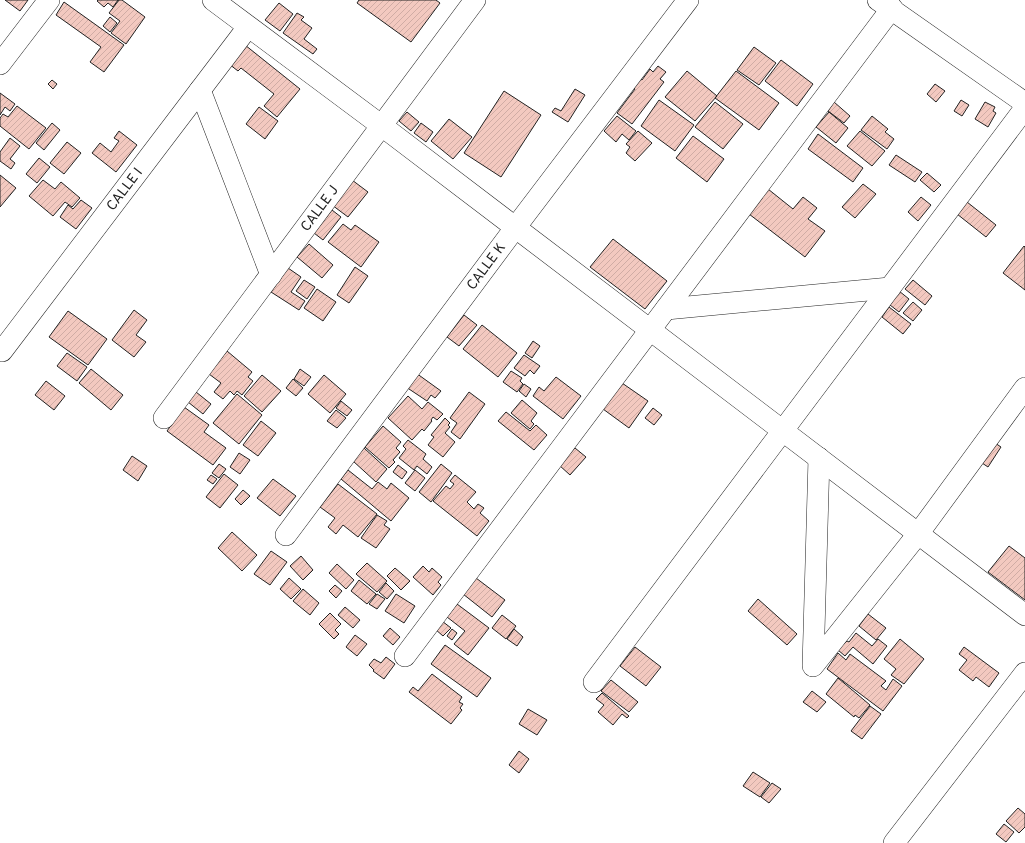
<svg xmlns="http://www.w3.org/2000/svg" width="1025" height="843" font-family="Overpass,sans-serif">
<style>
.building{fill:url(#building-hatch);stroke:#222}
.lines{fill:none;stroke-linecap:round;stroke-linejoin:round}
.minor-casing{stroke:#222;stroke-width:22}
.minor{stroke:#fff;stroke-width:21}
.labels{text-anchor:middle;dominant-baseline:central;stroke-width:3;stroke-linejoin:round;paint-order:stroke}
.street-label{font-size:14px;fill:#222;stroke:#fff}
</style>
<defs>
<pattern id="building-hatch" width="6" height="6" patternUnits="userSpaceOnUse"><rect width="6" height="6" fill="#f3c9c0"/><path d="M-1 1l2-2M0 6l6-6M5 7l2-2" fill="none" stroke="#d0aca5"/></pattern>
</defs>
<rect width="100%" height="100%" fill="#fff"/>
<path class="building" d="M5 0H28L20 11Z
M98 0H118L113 7 108 3 104 7 97 1Z
M119 0H122L145 17 126 44 111 33 120 21 109 13Z
M359 0H436L440 3 411 42 357 3Z
M64 2 124 45 104 72 90 62 101 47 56 15Z
M279 3 293 14 280 31 265 20Z
M297 13 304 17 301 20 312 28 304 39 317 49 313 54 283 33Z
M110 17 117 23 110 32 103 26Z
M245 45 300 89 277 117 264 106 274 94 241 68 238 71 229 64Z
M754 47 776 63 759 85 737 70Z
M781 60 813 84 797 106 765 81Z
M658 66 666 72 660 79 664 82 632 124 617 113 635 89 633 87 639 78 642 80 650 69 653 72Z
M687 71 717 96 695 121 665 97Z
M736 71 779 103 759 130 715 98Z
M52 80 57 84 53 89 48 84Z
M935 84 945 91 936 102 927 94Z
M575 89 585 95 568 122 552 112 555 108 561 111Z
M504 91 541 115 501 177 464 153Z
M0 93 15 104 10 111 5 107 0 115Z
M659 100 694 125 675 151 641 126Z
M961 100 969 105 962 116 954 111Z
M715 102 743 124 723 149 695 127Z
M834 102 850 116 844 123 828 111Z
M985 102 995 107 993 111 996 113 988 127 975 119Z
M17 106 46 128 29 149 0 126V118L3 114 8 117Z
M259 107 278 121 265 139 246 124Z
M407 112 419 122 411 131 399 121Z
M829 112 848 128 836 143 816 127Z
M617 116 636 131 629 140 622 134 616 142 604 131Z
M872 116 888 129 885 132 894 139 887 149 861 130Z
M449 119 472 137 453 159 431 141Z
M52 123 60 130 44 150 36 143Z
M421 123 433 132 426 142 414 133Z
M119 131 137 145 116 172 92 153 100 143 111 152 119 141 114 138Z
M638 131 652 143 635 161 626 153 630 147 626 144Z
M860 131 885 151 872 166 847 146Z
M818 134 863 168 853 182 808 149Z
M693 136 724 159 707 182 676 158Z
M10 138 20 146 10 159 15 163 11 169 0 161V152Z
M67 142 81 153 64 174 50 163Z
M896 155 922 172 915 182 889 165Z
M39 158 50 167 37 183 26 174Z
M927 173 941 185 934 192 920 180Z
M0 175 16 188 0 207Z
M43 180 55 189 61 182 80 198 72 207 65 202 53 216 29 196Z
M352 180 368 192 348 217 332 205Z
M863 184 876 194 855 218 842 207Z
M768 189 793 209 803 197 817 208 808 219 825 231 805 257 749 214Z
M921 197 931 205 918 221 908 212Z
M81 200 92 208 76 229 60 217 68 205 73 209Z
M967 202 996 225 986 237 957 214Z
M332 210 341 217 323 240 314 233Z
M343 224 351 230 355 225 379 242 361 267 328 242Z
M613 239 667 281 645 309 590 267Z
M309 244 333 265 322 278 297 257Z
M1024 246 1025 247V290L1003 273Z
M355 267 368 276 349 303 337 295Z
M288 268 301 277 291 292 305 301 299 310 271 292Z
M304 280 315 287 307 299 296 291Z
M913 280 932 296 925 305 905 289Z
M317 289 336 302 323 321 304 308Z
M899 291 909 299 899 312 890 305Z
M913 302 922 310 913 321 903 313Z
M889 307 911 324 903 334 882 317Z
M134 310 147 320 136 335 146 342 134 357 112 340Z
M68 311 107 339 88 365 49 337Z
M464 315 477 325 459 346 447 337Z
M482 325 517 353 498 377 463 349Z
M533 341 540 346 532 358 525 353Z
M227 351 252 372 248 377 253 381 242 395 237 391 234 395 230 391 223 399 214 392 221 383 209 374Z
M67 353 87 367 77 381 57 366Z
M524 355 540 366 534 374 530 370 525 376 514 368Z
M91 369 123 395 111 410 79 383Z
M300 369 311 377 304 386 294 379Z
M511 371 522 378 520 381 523 384 517 392 503 382Z
M416 373 441 391 435 398 431 395 427 401 406 387Z
M262 375 281 391 262 412 244 396Z
M324 375 346 394 330 413 308 394Z
M556 377 581 396 563 419 533 396 539 387 544 391Z
M293 379 303 388 296 396 286 388Z
M46 381 65 396 54 410 35 395Z
M622 383 648 401 629 428 603 409Z
M524 384 531 389 526 397 519 391Z
M196 392 211 404 203 414 188 402Z
M469 392 485 404 460 439 451 432 457 423 450 418Z
M237 394 262 415 239 444 213 423Z
M408 396 422 409 428 402 443 414 437 420 433 417 431 420 432 421 424 431 422 429 412 440 388 418Z
M522 400 537 413 531 421 534 424 530 429 511 413Z
M341 401 352 410 347 416 336 408Z
M184 407 209 425 204 432 226 448 213 465 167 431Z
M653 408 662 415 654 425 645 418Z
M336 410 346 418 337 428 327 421Z
M506 412 530 431 536 425 547 435 534 450 498 421Z
M445 418 450 423 448 425 450 427 445 433 455 442 443 457 428 445 434 437 431 435Z
M261 421 276 433 258 456 243 445Z
M383 426 401 442 396 448 400 452 393 460 395 462 389 468 365 447Z
M408 440 426 454 423 459 432 467 427 474 417 466 414 470 399 458 406 449 403 446Z
M995 443 1001 447 988 467 982 463Z
M364 448 387 469 376 482 353 461Z
M575 448 586 457 570 475 559 465Z
M239 453 250 460 240 474 230 467Z
M132 456 147 466 138 481 123 470Z
M219 464 226 469 219 478 212 473Z
M441 464 452 473 431 502 419 492Z
M398 465 407 472 402 479 393 472Z
M348 470 372 489 378 482 387 489 391 483 409 498 391 521 341 479Z
M415 470 425 478 415 491 405 483Z
M224 474 238 485 220 508 206 497Z
M211 475 217 479 213 484 207 480Z
M455 475 476 492 467 502 474 509 478 504 484 508 480 513 489 521 477 536 433 501 446 486 450 489 454 484 450 481Z
M273 479 296 496 280 516 257 498Z
M338 484 377 514 358 537 343 525 336 534 328 527 335 518 320 507Z
M243 490 250 496 241 505 235 499Z
M377 515 387 521 384 525 390 529 376 548 361 538Z
M232 532 257 555 242 571 218 548Z
M1009 546 1025 558V600L988 572Z
M271 551 287 562 270 585 254 574Z
M301 556 313 570 303 580 290 566Z
M367 563 387 581 377 592 356 574Z
M337 564 354 580 346 589 329 573Z
M423 566 429 572 432 568 442 577 438 582 441 585 433 595 413 577Z
M395 568 410 581 401 590 387 576Z
M289 578 301 589 291 599 280 589Z
M476 578 505 600 492 617 463 594Z
M359 580 376 594 367 604 351 591Z
M386 583 394 591 387 599 379 592Z
M335 585 342 591 336 598 329 591Z
M303 589 319 603 310 615 293 601Z
M377 594 385 599 377 609 369 604Z
M396 594 415 606 404 623 385 611Z
M758 599 797 634 787 645 748 611Z
M457 604 489 628 468 655 454 644 465 631 447 617Z
M345 607 360 620 353 628 338 615Z
M330 613 341 624 335 630 339 634 334 639 319 624Z
M868 614 886 628 876 640 859 626Z
M502 615 516 626 506 639 492 628Z
M442 621 451 628 443 636 435 629Z
M390 628 400 637 393 645 383 636Z
M452 629 457 633 452 640 447 636Z
M514 629 523 637 517 646 507 639Z
M856 633 872 646 878 639 887 646 873 664 853 647 845 656 838 650 847 641 849 642Z
M355 635 367 644 357 656 346 647Z
M900 639 924 659 904 684 891 675 896 669 884 659Z
M445 645 491 678 477 697 431 664Z
M635 647 661 667 646 686 620 666Z
M964 647 999 673 989 687 976 677 973 681 959 670 967 660 959 654Z
M838 653 846 660 850 654 886 681 881 686 886 690 893 679 902 686 883 711 827 669Z
M386 657 395 664 384 679 373 671 374 670 369 665 374 659 381 663Z
M432 674 462 697 459 702 463 704 460 708 462 710 451 724 409 692 413 687 418 691Z
M838 678 870 705 859 718 855 715 854 717 826 694Z
M611 680 638 702 629 712 601 691Z
M812 691 826 702 817 712 803 702Z
M602 693 629 716 627 718 622 714 613 725 598 712 604 705 596 699Z
M870 706 881 714 862 739 851 731Z
M528 709 547 720 537 735 519 724Z
M519 751 529 759 519 773 509 765Z
M753 772 770 783 760 797 743 786Z
M772 783 781 789 769 803 761 797Z
M1018 808 1025 814V827L1019 833 1006 821Z
M1004 824 1014 832 1006 842 996 834Z"/>
<g class="lines">
<g class="minor-casing">
<g id="minor">
<path d="M213 0 382 126 1025 615"/>
<path d="M878 0 1025 103"/>
<path d="M0 64 49 0"/>
<path d="M200 90 271 275"/>
<path d="M666 309 890 288"/>
<path id="s1" d="M2 351 248 27"/>
<path id="s2" d="M164 418 475 0"/>
<path d="M819 458 813 666 918 534 1025 388"/>
<path id="s3" d="M286 535 515 228 688 0"/>
<path d="M405 656 892 8"/>
<path d="M594 682 1025 108"/>
<path d="M894 843 1025 673"/>
</g>
</g>
<use href="#minor" class="minor"/>
</g>
<g class="labels">
<g class="street-label">
<text stroke="none"><textPath href="#s1" startOffset="203">CALLE I</textPath></text>
<text stroke="none"><textPath href="#s2" startOffset="261">CALLE J</textPath></text>
<text stroke="none"><textPath href="#s3" startOffset="335">CALLE K</textPath></text>
</g>
</g>
</svg>
